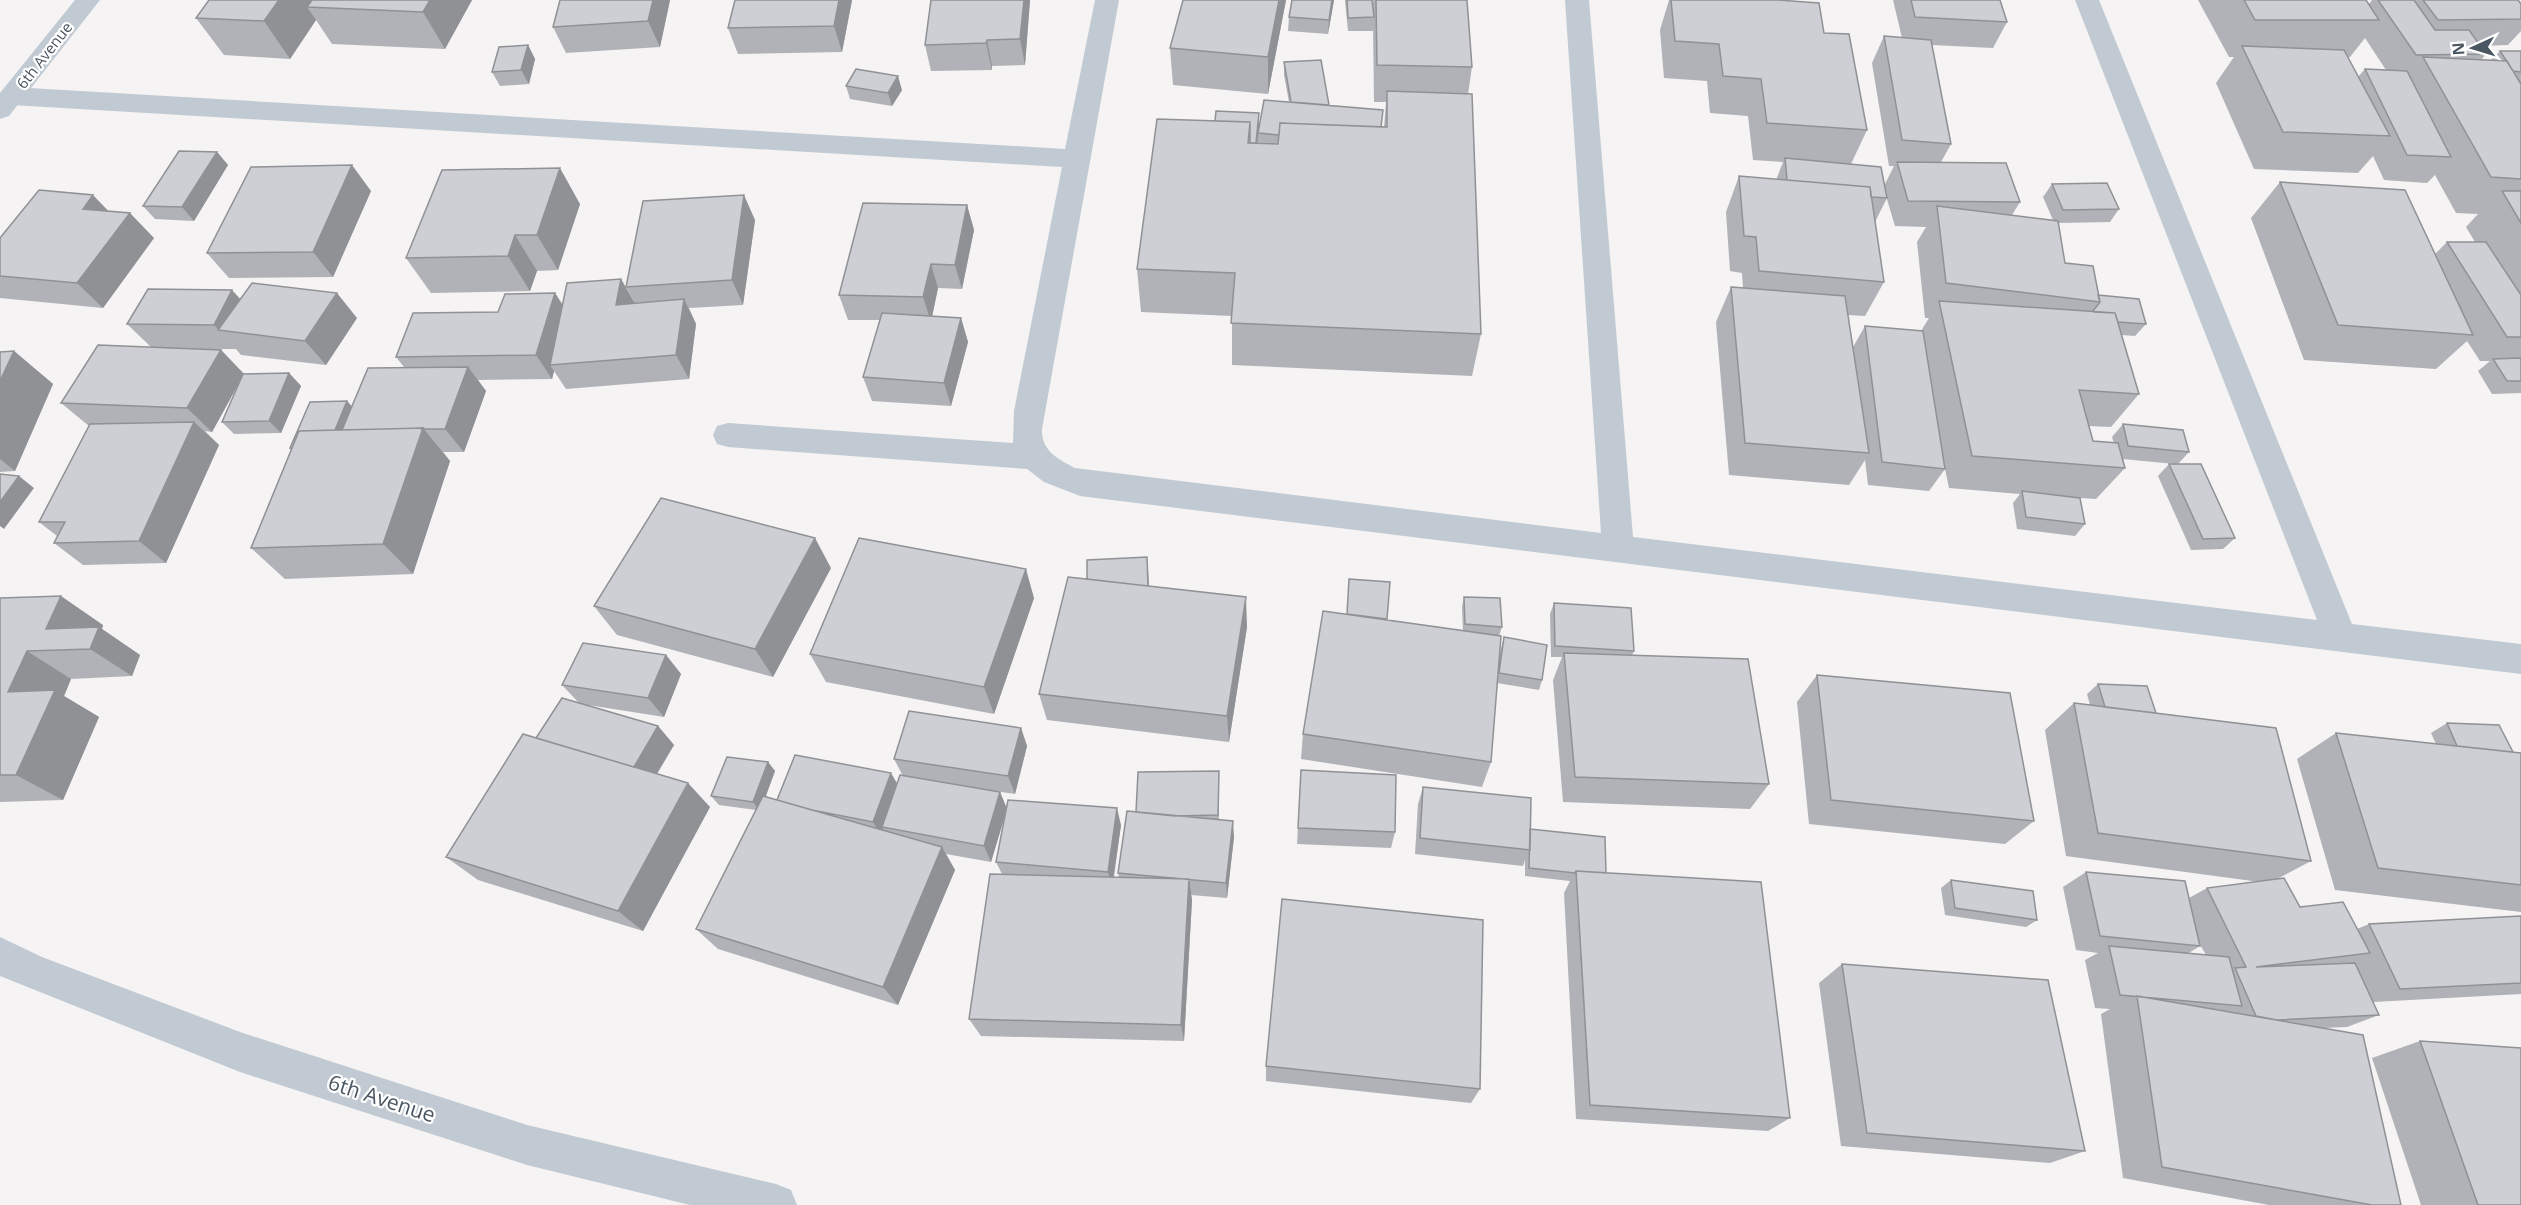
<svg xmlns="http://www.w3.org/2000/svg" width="2521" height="1205" font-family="'Open Sans',sans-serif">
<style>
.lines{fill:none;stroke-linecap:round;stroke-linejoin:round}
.minor{fill:#c1cad2;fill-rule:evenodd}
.tertiary{fill:#c1cad2;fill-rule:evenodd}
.wall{fill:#b0b2b7;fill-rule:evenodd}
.shaded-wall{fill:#909195}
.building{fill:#cdcfd5;stroke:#909195;stroke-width:1.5}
.labels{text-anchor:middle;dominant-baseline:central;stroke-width:4.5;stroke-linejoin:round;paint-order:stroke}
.far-street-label{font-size:15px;fill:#4a5661;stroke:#fff}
.near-street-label{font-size:21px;fill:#4a5661;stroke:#fff}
</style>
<rect width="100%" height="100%" fill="#f5f3f3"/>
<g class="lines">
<path class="minor" d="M1095 0H1119L1042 429C1041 450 1057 459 1075 468L1601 533 1565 0H1589L1633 537 2317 620 2075 0H2099L2352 624 2521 644V674L1080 496 1044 482 1027 469 728 447 717 444 713 435 717 426 728 423 1013 443 1014 411 1062 167 12 105 3 102 0 97 3 90 12 87 1065 149Z"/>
<path class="tertiary" d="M75 0H100L9 116 0 119V93Z
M0 937 42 957 240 1032 527 1125 776 1184 791 1190 797 1205H690L527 1165 240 1072 0 976Z"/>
</g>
<path class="wall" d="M209 0H472L445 49 332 44 316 20 290 59 224 55 196 18Z
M670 0 660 47 566 53 553 27Z
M852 0 842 52 738 54 728 28Z
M931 0H1030L1025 65 992 66V70L931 71 925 45Z
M1183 0H1286L1268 94 1173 85 1170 48Z
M1292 0H1334L1328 34 1288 31 1289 17Z
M1345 0H1372L1373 8V0H1467L1472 67 1468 94 1481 334 1472 376 1232 365V316L1141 312 1137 269 1215 121 1259 129 1289 102 1284 75V62L1329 105 1381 127H1384L1386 102H1374L1373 25V31H1348Z
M1669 0H1780L1824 33 1867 130 1851 164 1884 186 1894 166H1889L1872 63 1884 36 1902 38 1893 0H2000L2007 22 1993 48 1932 45 1951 144 1941 162 2020 202 2012 215 2053 220 2043 197 2052 184 2119 209 2110 222 2058 223 2065 263 2098 295 2146 324 2135 336 2122 335 2139 394 2111 427 2088 426 2093 441 2114 443 2112 437 2123 424 2189 452 2178 464 2235 538 2223 549 2191 550 2158 476 2169 464H2175L2123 459 2125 468 2096 499 2080 498 2085 524 2075 536 2017 529 2013 503 2020 494 1949 488 1945 469 1929 491 1868 485 1865 460 1849 485 1729 475 1716 322 1731 287 1743 288 1742 273 1730 271 1726 212 1739 176 1776 180 1783 162 1753 160 1748 116 1710 113 1707 81 1664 78 1660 30ZM1886 196 1895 226 1926 227 1917 242 1925 318H1929L1921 331 1865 326 1853 347 1848 315 1865 316 1884 282 1875 222 1887 198Z
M2198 0H2366L2369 4 2372 0H2518L2521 4V31L2508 45 2480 46 2486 54 2481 60H2491L2500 51H2521V393L2492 394 2478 371 2490 361H2480L2467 341 2436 369 2304 360 2251 218 2280 182 2435 254 2447 242H2475L2466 227 2478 214 2456 213 2435 175 2427 183 2384 180 2373 156 2358 173 2254 169 2216 83 2234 57H2229ZM2365 38 2386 70 2365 69 2358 77 2348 57H2350Z
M528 45 535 59 529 84 500 86 492 72Z
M846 86 902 90 892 106 850 99Z
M217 152 228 165 194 221 155 219 143 206Z
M371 191 333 277 229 278 207 253Z
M580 204 558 270 537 271 530 291 431 293 406 258Z
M967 205 974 230 962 289 938 288 932 316 961 318 968 342 951 406 872 401 863 377 880 320H848L839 295Z
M755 220 743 305 689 308 696 324 689 379 566 389 554 371 552 379 478 380 486 391 464 452H443L450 461 413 574 285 579 251 548 291 450 290 448 347 401 352 407 404 367 396 357 498 312 555 293 563 305 621 279 635 303 626 287Z
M0 238H154L103 308 0 298Z
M241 299 357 318 326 365 241 355 236 349H182L221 350 244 374 289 373 301 386 281 433 234 434 222 422 241 379 212 432 205 431 219 445 166 563 83 565 54 543 57 536 39 522 89 426 61 403 151 347 127 324Z
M14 351 53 384 15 471 0 472V352Z
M1147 557 1149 586 1247 627 1229 742 1047 720 1039 694 1087 579Z
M831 568 773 677 617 635 594 606Z
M1390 582 1386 620 1463 631 1462 607 1464 597 1502 627 1499 636V657L1501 648 1504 637 1542 680 1539 690 1497 683 1491 762 1482 787 1301 759 1303 734Z
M0 598 103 625 102 629 140 655 132 676 71 679 64 696 99 717 63 800 0 802Z
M1034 598 994 714 826 682 810 654Z
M1554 603 1634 651 1632 655 1769 784 1750 809 1563 802 1553 680 1562 657H1551L1550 614Z
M666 655 681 674 664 717 588 705 658 726 674 745 657 774 710 807 643 931 478 880 446 857 536 738 579 703 562 685Z
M1817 675 2034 821 2005 844 1809 824 1797 702Z
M2098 684 2156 713 2311 861 2277 879 2300 907 2357 929 2369 924 2521 916V994L2373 1002 2379 1015 2347 1027 2323 1028 2401 1205H2269L2123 1178 2101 1014 2110 1009 2095 1008 2085 960 2098 953 2076 950 2063 887 2086 872 2189 898 2207 888 2260 882 2066 856 2045 730 2074 703 2090 705 2087 694ZM2199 943 2206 955 2187 954 2200 946Z
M2447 723 2513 752 2521 753V912L2335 890 2297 759 2336 733 2436 744 2431 733Z
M1021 728 1027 746 1015 794 995 791 1000 792 1007 809 991 862 946 854 955 870 898 1005 718 949 696 929 756 810 719 805 711 796 768 762 775 771 766 796 777 800 897 784 903 776 894 759Z
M1301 770 1395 832 1391 848 1297 844Z
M1219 780V819L1234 837 1227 898 1191 895 1192 900 1184 1041 981 1036 969 1019 1002 874 996 862 1121 825 1114 877H1119L1118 873 1136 812Z
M1423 787 1530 829 1606 873 1790 1118 1768 1131 1576 1119 1564 893 1570 881 1525 876V860L1523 866 1415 854 1418 804Z
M1951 880 2037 920 2026 927 1945 915 1941 888Z
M1842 964 2085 1151 2050 1163 1841 1146 1819 983Z
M2420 1041 2521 1205H2421L2372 1058Z
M1266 1066 1480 1089 1471 1103 1266 1081Z"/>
<path class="shaded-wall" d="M279 0H330L307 7 316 20 290 59 264 21Z
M430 0H472L445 49 423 12Z
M653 0H670L660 47 648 21Z
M839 0H852L842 52 834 26Z
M1024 0H1030L1025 65 1020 39Z
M1279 0H1286L1268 94V57Z
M1332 0H1334L1328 34 1329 20Z
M987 40 992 66V70L986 43Z
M528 45 535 59 529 84 521 70Z
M898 76 902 90 892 106 888 93Z
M1259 113V126L1256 159V146Z
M217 152 228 165 194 221 182 207Z
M352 165 371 191 333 277 313 252Z
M560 168 580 204 558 270 537 235Z
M93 195 117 220 83 209Z
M744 195 755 220 743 305 732 280Z
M967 205 974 230 962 289 955 265Z
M130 213 154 238 103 308 77 283Z
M515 235 537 271 530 291 508 256Z
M931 264 938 288 931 322 923 297Z
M621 279 635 304 616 305Z
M232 290 254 314 220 331 214 325Z
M337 293 357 318 326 365 305 341Z
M555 293 570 318 550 365 554 371 552 379 536 355Z
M684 299 696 324 689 379 676 355Z
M961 318 968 342 951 406 944 383Z
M221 350 244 374 212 432 187 408Z
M14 351 53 384 15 471 0 459V381Z
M468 367 486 391 464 452 445 429Z
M289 373 301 386 281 433 269 421Z
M347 401 358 413 328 447Z
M194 422 219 445 166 563 139 541Z
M423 428 450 461 413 574 383 544Z
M19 476 34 488 4 529 0 526V502Z
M815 538 831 568 773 677 755 649Z
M1147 557 1148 568 1149 597 1148 586Z
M1026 569 1034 598 994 714 984 687Z
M61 596 103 625 102 629 140 655 132 676 90 649 46 629Z
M1246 597 1247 627 1229 742 1227 716Z
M27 651 71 679 64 696 99 717 63 800 16 775 8 692Z
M666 655 681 674 664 717 648 698Z
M658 726 674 745 650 785 634 767Z
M1021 728 1027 746 1015 794 1008 776Z
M768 762 775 771 760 811 753 802Z
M891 773 901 790 882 827 885 833 883 839 873 822Z
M688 783 710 807 643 931 618 911Z
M1000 792 1007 809 991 862 984 846Z
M1117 808 1121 825 1112 887 1108 872Z
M1233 821 1234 837 1227 898 1226 883Z
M942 847 955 870 898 1005 883 987Z
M1189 879 1192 900 1184 1041 1181 1025Z"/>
<path class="building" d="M209 0H279L264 21 196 18Z
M312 0H430L423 12 307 7Z
M560 0H653L648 21 553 27Z
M735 0H839L834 26 728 28Z
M931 0H1024L1020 39 987 40 986 43 925 45Z
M1183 0H1279L1268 57 1170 48Z
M1292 0H1332L1329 20 1289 17Z
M1347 0H1372L1374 17 1348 18Z
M1376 0H1467L1472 67 1377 65Z
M1671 0H1778L1819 3 1824 33 1849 34 1867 130 1767 123 1761 79 1723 76 1719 44 1675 41Z
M1911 0H2000L2007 22 1915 17Z
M2244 0H2366L2379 20H2255Z
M2378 0H2414L2435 30H2469L2486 54 2416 55Z
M2423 0H2518L2521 4V19L2438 20Z
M1884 36 1931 40 1951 144 1902 140Z
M528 45 521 70 492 72 499 47Z
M2242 46 2344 50 2390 136 2283 132Z
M2500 51H2521V72L2513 71Z
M2423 57 2507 61 2521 84V179L2491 177Z
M1321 60 1329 105 1291 102 1284 62Z
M856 69 898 76 888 93 846 86Z
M2365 69 2407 71 2451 157 2407 155Z
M1387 91 1472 94 1481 334 1231 323 1235 273 1137 269 1157 119 1250 122 1248 143 1278 144 1280 123 1387 127Z
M1264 100 1383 110 1381 127 1280 123 1279 135 1258 133Z
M1216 111 1259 113 1256 143H1250V122L1215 121Z
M179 151 217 152 182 207 143 206Z
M1785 158 1881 167 1887 198 1871 197 1870 187 1787 180Z
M1897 162 2006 163 2020 202 1908 201Z
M352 165 313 252 207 253 251 167Z
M560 168 537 235H515L508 256 406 258 442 170Z
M1739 176 1870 187 1884 282 1759 271 1756 237 1744 236Z
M2280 182 2405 190 2473 335 2338 325Z
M2107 183 2119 209 2063 210 2052 184Z
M39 190 93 195 83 209 130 213 77 283 0 276V238Z
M2502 191H2521V223Z
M744 195 732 280 626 287 643 201Z
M863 203 967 205 955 265 931 264 923 297 839 295Z
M1937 206 2058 221 2065 263 2093 266 2100 302 1946 283Z
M2447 242H2486L2521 295V337H2507Z
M621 279 616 305 684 299 676 355 550 365 567 283Z
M252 283 337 293 305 341 218 330Z
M1731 287 1845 296 1869 453 1745 443Z
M148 289 232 290 214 325 127 324Z
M555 293 536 355 396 357 413 313 498 312 505 294Z
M2098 295 2139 299 2146 324 2118 322 2115 313 2094 312 2093 311 2100 302Z
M1939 301 2115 313 2139 394 2079 390 2093 441 2118 443 2125 468 1972 456Z
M882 313 961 318 944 383 863 377Z
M1865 326 1923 331 1945 469 1882 462Z
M98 345 221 350 187 408 61 403Z
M14 351 0 381V352Z
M2521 358V381H2507L2493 359Z
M468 367 445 429H422L423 428 342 430 368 368Z
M289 373 269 421 222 422 243 374Z
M347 401 335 430 299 431 292 448H290L310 402Z
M194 422 139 541 54 543 65 522H39L90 424Z
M2123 424 2183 430 2189 452 2128 446Z
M423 428 383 544 251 548 299 431Z
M2169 464H2201L2235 538 2203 539Z
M0 474 19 476 0 502Z
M2022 491 2080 498 2085 524 2026 517Z
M661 498 815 538 755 649 594 606Z
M859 538 1026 569 984 687 810 654Z
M1147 557 1148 586 1087 579V560Z
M1068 577 1246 597 1227 716 1039 694Z
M1349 579 1390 582 1387 619 1347 614Z
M61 596 46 629 99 627 90 649 27 651 8 692 55 690 16 775H0V598Z
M1464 597 1500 598 1502 627 1465 624Z
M1554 603 1631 608 1634 651 1555 646Z
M1323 611 1501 636 1491 762 1303 734Z
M1504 637 1547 645 1542 680 1499 673Z
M583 643 666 655 648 698 562 685Z
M1564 653 1748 659 1769 784 1575 777Z
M1817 675 2010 693 2034 821 1831 800Z
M2098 684 2147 686 2156 713 2105 707Z
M562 698 658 726 634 767 536 738Z
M2074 703 2276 728 2311 861 2098 833Z
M909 711 1021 728 1008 776 894 759Z
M2447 723 2499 725 2513 752 2457 746Z
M2336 733 2521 753V885L2378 868Z
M523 734 688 783 618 911 446 857Z
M795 755 891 773 873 822 812 810 777 800Z
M727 757 768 762 753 802 711 796Z
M1301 770 1396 775 1395 832 1298 828Z
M1219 771 1218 815 1175 816 1136 812 1138 772Z
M900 775 1000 792 984 846 882 827Z
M1423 787 1531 798 1530 850 1420 838Z
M763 796 942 847 883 987 696 929Z
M1008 800 1117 808 1108 872 996 862Z
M1127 811 1233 821 1226 883 1118 873Z
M1530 829 1605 837 1606 873 1576 871 1575 873 1529 868Z
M1576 871 1761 882 1790 1118 1590 1105Z
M2086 872 2185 881 2200 946 2100 936Z
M990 874 1189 879 1181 1025 969 1019Z
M2284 878 2300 907 2343 902 2370 953 2256 967 2355 963 2379 1015 2277 1020 2256 1016 2235 968 2246 967 2207 888Z
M1951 880 2033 891 2037 920 1955 908Z
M1282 899 1483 920 1480 1089 1266 1066Z
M2521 916V983L2400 989 2369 924Z
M2109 946 2229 957 2242 1006 2120 995Z
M1842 964 2048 980 2085 1151 1867 1133Z
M2137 996 2363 1035 2401 1205H2372L2162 1167Z
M2420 1041 2521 1048V1205H2478Z"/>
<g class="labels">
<g class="far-street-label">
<text transform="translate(44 55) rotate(-52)">6th Avenue</text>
</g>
<g class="near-street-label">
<text transform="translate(382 1098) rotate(18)">6th Avenue</text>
</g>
</g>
<g transform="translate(2473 48) rotate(266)" stroke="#ffffff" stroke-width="4.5" paint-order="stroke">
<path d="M0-4.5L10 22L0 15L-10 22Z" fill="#4a5661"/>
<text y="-9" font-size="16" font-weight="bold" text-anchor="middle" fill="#4a5661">N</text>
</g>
</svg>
